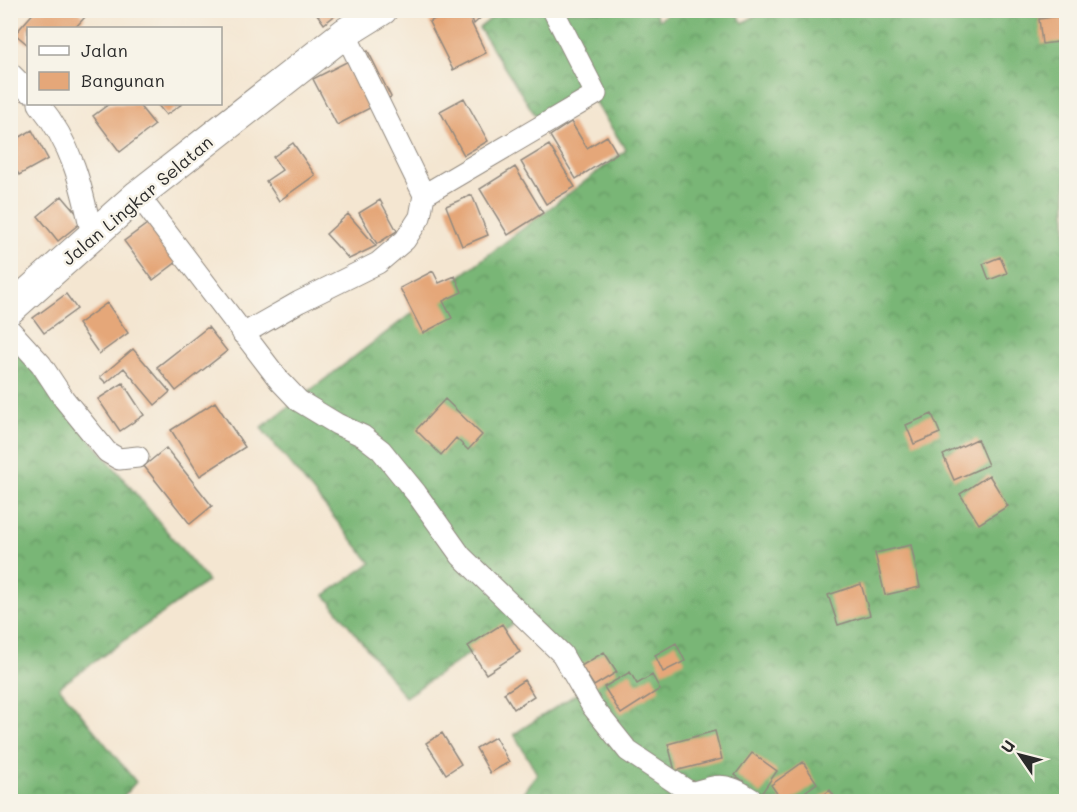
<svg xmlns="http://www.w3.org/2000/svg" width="1077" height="812" font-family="Mali,sans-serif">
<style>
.forest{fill:url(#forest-crowns);stroke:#527050;stroke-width:1.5}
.building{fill:#e5a779}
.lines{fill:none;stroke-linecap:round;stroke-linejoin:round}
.street-casing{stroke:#90887e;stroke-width:23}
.secondary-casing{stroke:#90887e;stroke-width:32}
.street{stroke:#fff;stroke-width:21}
.secondary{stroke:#fff;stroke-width:30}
.labels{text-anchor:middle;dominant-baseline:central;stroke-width:5;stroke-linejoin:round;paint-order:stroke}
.street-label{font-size:18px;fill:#2b2b2b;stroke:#f7f3e8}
</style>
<defs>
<pattern id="forest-crowns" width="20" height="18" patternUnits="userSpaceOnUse" patternTransform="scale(1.5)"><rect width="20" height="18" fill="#79b676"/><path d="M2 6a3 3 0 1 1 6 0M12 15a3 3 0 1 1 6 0" fill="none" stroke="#639461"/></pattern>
</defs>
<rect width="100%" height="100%" fill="#f7f3e8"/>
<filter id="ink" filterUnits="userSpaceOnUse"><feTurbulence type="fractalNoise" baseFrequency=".0167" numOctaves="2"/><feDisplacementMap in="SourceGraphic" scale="12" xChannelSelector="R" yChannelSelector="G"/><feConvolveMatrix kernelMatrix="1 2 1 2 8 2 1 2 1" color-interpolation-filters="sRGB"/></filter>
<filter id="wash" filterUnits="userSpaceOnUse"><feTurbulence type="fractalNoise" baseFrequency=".008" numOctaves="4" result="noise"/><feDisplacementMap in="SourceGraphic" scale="24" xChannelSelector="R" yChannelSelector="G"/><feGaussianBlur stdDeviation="1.35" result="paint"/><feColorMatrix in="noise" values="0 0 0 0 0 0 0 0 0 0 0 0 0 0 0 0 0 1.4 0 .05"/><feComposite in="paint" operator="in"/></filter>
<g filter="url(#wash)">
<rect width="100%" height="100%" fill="#f4e6d1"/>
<path class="forest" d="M765 10 1066 11V801H518L537 774 514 734 578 693 558 658 516 622 405 697 325 595 371 563 261 428 626 150 591 96 544 129 479 28 501 11H654L659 20 672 11H735L743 23Z
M10 342 208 581 59 687 136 782 119 801H11Z"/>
<g id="blocks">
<path class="building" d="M36 10H78L85 17 75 28H28V45L15 34Z
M314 10H342L324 24Z
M451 10H465L486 53 453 70 429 22Z
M469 10H489L474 24Z
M1066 15V41L1042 44 1039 19Z
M368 51 391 97 337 125 313 79Z
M464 98 488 141 464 155 440 111Z
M109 104H138L155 125 120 152 93 116Z
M157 104H182L166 115Z
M571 122 587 148 607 136 617 153 576 179 550 136Z
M32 130 48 159 19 175 10 160V143Z
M293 143 315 175 279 201 266 181 282 170 273 157Z
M549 145 575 187 546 204 521 162Z
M515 167 543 213 508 235 480 189Z
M472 195 488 235 462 246 446 206Z
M62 196 83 221 58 241 38 216Z
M380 200 397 231 377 244 359 213Z
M348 214 376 246 349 259 326 234Z
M154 219 182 258 153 280 124 241Z
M1000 257 1007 273 989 280 983 264Z
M433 271 439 283 455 276 462 292 443 301 452 318 423 333 400 288Z
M66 294 77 309 44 333 33 318Z
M107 303 128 333 99 354 78 324Z
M208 327 227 351 176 391 157 367Z
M133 349 170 392 155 405 124 368 106 383 100 377Z
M123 383 144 415 120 431 98 399Z
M445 399 482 435 468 450 456 438 441 455 416 430Z
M215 402 245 447 200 476 171 430Z
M932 414 940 433 914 444 906 425Z
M977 439 988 465 954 480 943 455Z
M166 448 212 506 190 524 144 466Z
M989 475 1008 506 979 524 960 494Z
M911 545 920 587 885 595 875 553Z
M861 584 870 615 838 625 828 595Z
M502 624 520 652 486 674 468 646Z
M676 643 685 661 663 672 655 655Z
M604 652 617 672 594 686 581 666Z
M630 672 637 684 652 675 660 689 621 714 604 687Z
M524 680 534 696 514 709 504 693Z
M715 731 722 759 675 771 668 744Z
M442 733 461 764 446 774 426 743Z
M495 737 509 762 490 773 476 748Z
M752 753 777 771 761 794 735 775Z
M803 762 817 783 791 802H783L771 785Z
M830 790 838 802H815Z"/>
</g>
</g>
<g filter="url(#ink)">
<use href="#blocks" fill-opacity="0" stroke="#90887e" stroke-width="1.5"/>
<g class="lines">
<g class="street-casing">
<path id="street" d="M345 33 424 195 596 94 553 10
M10 73 28 91
M39 104C72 144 82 186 92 236
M138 195 279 380 299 401 337 424 363 436 381 450 416 493 461 556 562 654 592 706 628 751 691 793C722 783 728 783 756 802
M10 330 41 364 64 399 107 452 119 459 138 457
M243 334 299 302 378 263 405 240 420 217 424 195"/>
</g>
<g class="secondary-casing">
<path id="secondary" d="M10 309 138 195 345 33 382 10"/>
</g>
<use href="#street" class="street"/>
<use href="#secondary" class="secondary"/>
</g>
</g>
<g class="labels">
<g class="street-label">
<text transform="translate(137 200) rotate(-40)">Jalan Lingkar Selatan</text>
</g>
</g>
<rect width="1077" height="812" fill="none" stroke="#f7f3e8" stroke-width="36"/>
<rect x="27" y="27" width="195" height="78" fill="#f7f3e8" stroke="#a5a39c" stroke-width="1.5"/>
<rect x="39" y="46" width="30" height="9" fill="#ffffff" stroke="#a5a39c" stroke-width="1.5"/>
<text x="81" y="57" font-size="18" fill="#2b2b2b">Jalan</text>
<rect x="39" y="72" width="30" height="18" fill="#e5a779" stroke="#a5a39c" stroke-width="1.5"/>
<text x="81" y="87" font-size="18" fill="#2b2b2b">Bangunan</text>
<g transform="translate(1020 755) rotate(305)" stroke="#f7f3e8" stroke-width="4.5" paint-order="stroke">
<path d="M0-4.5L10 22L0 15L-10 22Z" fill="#2b2b2b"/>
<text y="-9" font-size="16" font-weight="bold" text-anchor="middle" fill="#2b2b2b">U</text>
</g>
</svg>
